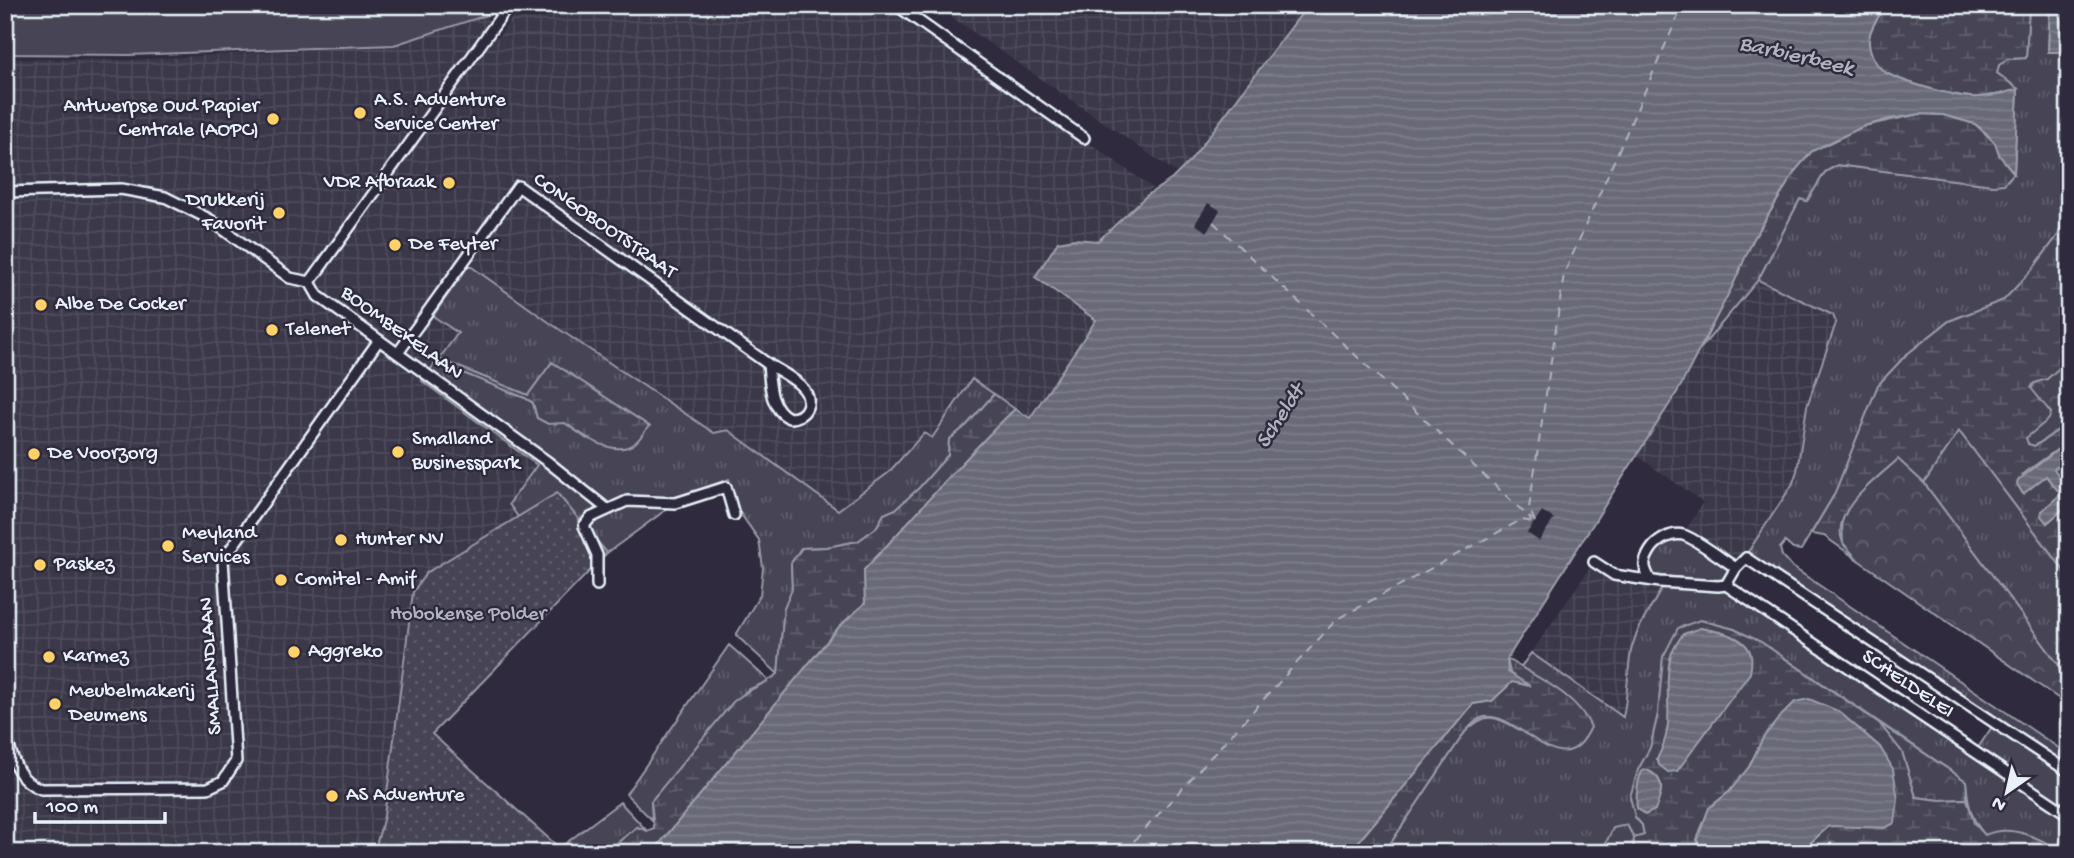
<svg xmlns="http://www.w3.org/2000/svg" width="2074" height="858" font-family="'Gochi Hand',sans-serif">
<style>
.industrial{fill:url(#industrial-grid)}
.grass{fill:url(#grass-tufts);stroke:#979aa6;stroke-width:2}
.forest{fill:url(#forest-crowns);stroke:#979aa6;stroke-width:2}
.wetland{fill:url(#wetland-marsh);stroke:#979aa6;stroke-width:2;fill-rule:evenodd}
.park{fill:url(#park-dots);stroke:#979aa6;stroke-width:2}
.pitch{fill:#464455;stroke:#979aa6;stroke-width:2}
.water{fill:url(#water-rules);stroke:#9c9fab;stroke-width:2}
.pier{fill:#2f2a3d}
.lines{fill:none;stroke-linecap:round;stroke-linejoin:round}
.ferry{stroke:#afb4be;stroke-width:2;stroke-dasharray:9 7;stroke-linecap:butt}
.minor-casing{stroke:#e8f1f8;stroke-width:14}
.minor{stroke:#2f2a3d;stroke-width:9}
.poi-dot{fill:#ffd166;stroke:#2f2a3d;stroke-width:2.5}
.labels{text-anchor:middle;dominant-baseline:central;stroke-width:5;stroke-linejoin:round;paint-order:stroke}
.poi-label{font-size:21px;fill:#e8f1f8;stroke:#2f2a3d;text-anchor:start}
.street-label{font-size:21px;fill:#e8f1f8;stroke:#2f2a3d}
.park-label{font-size:21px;fill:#afb4bf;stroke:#2f2a3d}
.water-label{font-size:23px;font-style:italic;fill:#afb4be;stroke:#2f2a3d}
</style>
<defs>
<pattern id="industrial-grid" width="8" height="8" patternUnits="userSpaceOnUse" patternTransform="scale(1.75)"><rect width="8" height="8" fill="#3b3749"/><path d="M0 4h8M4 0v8" fill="none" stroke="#4e4b5b"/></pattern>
<pattern id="grass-tufts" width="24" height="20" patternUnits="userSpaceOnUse" patternTransform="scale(1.75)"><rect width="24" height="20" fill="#464455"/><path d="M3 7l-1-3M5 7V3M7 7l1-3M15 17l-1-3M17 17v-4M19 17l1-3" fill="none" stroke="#615f6e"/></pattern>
<pattern id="forest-crowns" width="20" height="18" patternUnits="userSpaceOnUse" patternTransform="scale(1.75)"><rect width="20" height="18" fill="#464455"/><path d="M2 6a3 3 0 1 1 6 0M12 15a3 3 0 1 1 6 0" fill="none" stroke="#615f6e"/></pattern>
<pattern id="wetland-marsh" width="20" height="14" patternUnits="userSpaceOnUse" patternTransform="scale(1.75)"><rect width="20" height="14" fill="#464455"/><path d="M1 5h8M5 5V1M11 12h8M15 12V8" fill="none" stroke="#615f6e"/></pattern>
<pattern id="park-dots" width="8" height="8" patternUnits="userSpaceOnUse" patternTransform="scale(1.75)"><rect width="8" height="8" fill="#464455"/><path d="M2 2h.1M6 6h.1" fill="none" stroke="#615f6e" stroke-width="1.8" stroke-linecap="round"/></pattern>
<pattern id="water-rules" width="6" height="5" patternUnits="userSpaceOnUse" patternTransform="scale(1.75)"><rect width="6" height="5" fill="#696978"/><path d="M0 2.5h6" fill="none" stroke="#7e7f8c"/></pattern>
</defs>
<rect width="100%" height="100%" fill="#2f2a3d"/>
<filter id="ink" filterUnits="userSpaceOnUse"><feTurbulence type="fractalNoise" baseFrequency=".0143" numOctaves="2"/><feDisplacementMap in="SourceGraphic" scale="14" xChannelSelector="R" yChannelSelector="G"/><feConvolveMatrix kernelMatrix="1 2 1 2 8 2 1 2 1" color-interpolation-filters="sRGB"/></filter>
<g filter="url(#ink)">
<path class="industrial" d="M521 5H895L1153 188 1101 236 1097 320 1030 419 972 379 932 438 923 433 888 473 838 510 729 430 714 433 469 266 458 333 422 381 537 465 510 504 518 517 426 573 383 823 374 853H5V59L128 60 394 45 487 15 497 39Z
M934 5H1311L1188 181Z
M1758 280 1833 315 1836 323 1807 406 1797 471 1792 485 1748 552 1731 559 1687 528 1703 502 1637 456 1679 389 1701 348Z
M1592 565 1629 583 1663 586 1638 631 1632 650 1628 693 1623 718 1531 653Z"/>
<path class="grass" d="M2029 5H2050L2048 52H2069V98L2066 99 2063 177 2069 181V202L2058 235 2032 270 2004 300 1949 321 1906 355 1878 385 1834 495 1801 550 1793 549 1785 542 1780 548 1782 556 1791 566 2069 755V853H2064C2035 835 2020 829 1985 835 1970 819 1968 802 1966 781L1761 642 1734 629 1700 620 1663 657 1658 714 1650 748 1638 770 1635 817 1642 825 1644 836 1634 838 1627 825 1601 853H1384L1465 732C1487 711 1494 716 1520 730L1565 695 1521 667 1531 653 1623 717C1628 695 1627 673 1631 651 1636 628 1652 607 1663 586L1728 591 1973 755 1996 721 1754 559 1748 552 1792 485 1797 471 1807 406 1836 323 1833 315 1758 280 1800 199 1807 201 1825 172 1838 165 1993 185 2005 183 2014 173 2018 89 1997 73 1999 65 2008 59 2026 58Z
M469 265 553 325 714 433 728 430 838 510 888 473 924 433 932 438 972 379 994 394 967 425 949 440 948 455 919 488 896 509 884 514 876 528 858 541 827 547 801 548 791 563 792 589 784 608 778 674 736 635 760 595 763 568 759 540 738 510 729 479 676 499 667 509 607 553 557 494 518 517 509 504 537 465 422 381 436 362 525 398 533 403 537 418 555 423H565L587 439 649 426 552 362 528 395 439 359 458 333 433 316Z
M1959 431 2069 577V660L2058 664 1924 483Z
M1674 538H1680L1730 568 1721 582 1654 575 1648 569 1647 561 1660 543Z
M729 645 769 681 747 690 651 801 652 820 626 794Z
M620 802 647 831 637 827 605 853H553Z"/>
<path class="forest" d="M2069 359V425C2055 429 2047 440 2034 446L2028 444 2026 438 2051 413 2031 389 2034 383 2047 378Z
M1898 459 1924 483 2058 664 2068 705 1858 560 1843 543 1842 521 1851 501Z
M1879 723 1966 781 1967 799 1940 800 1916 797 1902 752Z
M1627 825 1634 838 1633 853H1601L1613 828Z"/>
<path class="wetland" d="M1886 5H2029L2026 58 2008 59 1999 65 1997 73 2018 89C2003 94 1986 98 1970 97 1954 96 1891 80 1881 69 1874 62 1868 49 1869 39 1870 27 1880 15 1886 5Z
M1920 114 1943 115 1975 124 1995 143 2000 156 2014 173 2004 184 1993 185 1837 165 1825 172 1807 201 1800 199 1758 280 1701 348 1753 240 1795 171 1812 151 1864 126Z
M2069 202V359L2047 379 2034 383 2031 388 2051 413 2049 419 2026 438 2028 444 2034 446C2048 440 2055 429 2069 425V441L2023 474 2046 476 2059 491 2053 469 2069 458V487L2042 511 2047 523 2069 504V516L2063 521 2069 529V577L1959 431 1924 483 1898 459C1878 478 1829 511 1843 543 1846 549 1854 555 1858 560L1824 536 1811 534 1834 495 1878 385 1906 355 1949 321 2004 300 2032 270 2058 235Z
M439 359 528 395 552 362 649 426C645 431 640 439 635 443 615 459 582 435 565 423L548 424 537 418 533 403 525 398 436 362Z
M994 394 1015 409C962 459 915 517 864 570L865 603 839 627 652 853H605L637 827 647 831 654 828 651 801 733 702C749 688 763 686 778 674L784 608 792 589 791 563 802 548 827 547 858 541 876 528 884 514 896 509 919 488 948 455 949 440 967 425Z
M1700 620 1734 629 1761 642 1879 723 1902 752 1916 797 1940 800 1967 799 1974 823 1985 835C2012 823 2042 839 2064 853H1806L1809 844 1829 826H1854L1880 747 1838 711 1763 738 1749 767 1729 792 1709 808 1697 840 1703 853H1686L1683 848 1679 853H1633L1634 838 1644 835 1642 825 1635 817 1630 797 1638 770 1650 748 1658 714 1663 657 1678 628ZM1700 628 1732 636 1708 728 1677 771 1657 759 1667 742 1670 725 1669 680Z
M1507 659C1536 677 1577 694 1591 727 1562 792 1518 706 1481 718 1475 720 1469 728 1465 732L1384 853H1349L1473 704 1492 701 1512 682Z"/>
<path class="park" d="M557 493 607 553 432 734 565 853H374L384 816 413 592 426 573Z"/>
<path class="pitch" d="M5 5H495L487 15 394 45 129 55 5 54Z"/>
<path class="water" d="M1308 5H1886C1880 15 1870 27 1869 39 1868 49 1874 62 1881 69 1891 80 1954 96 1970 97 1986 98 2003 94 2018 89L2014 173 2000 156 1995 143 1986 133 1975 124 1943 115 1920 114 1890 119 1864 126 1812 151 1795 171 1753 240 1733 285 1679 389 1507 659 1508 672 1530 686 1512 682 1492 701 1473 704 1349 853H652L839 627 865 603 864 570C915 517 962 459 1015 409L1030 418 1096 320 1035 277 1058 242 1074 239 1098 241 1146 196 1172 179 1190 161Z
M2050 5H2069V52H2048Z
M2069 441V458L2054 469 2066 486 2059 492 2046 476 2023 494 2017 484 2018 480Z
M2069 487V504L2047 523 2041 516 2042 511Z
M1700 628C1717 631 1746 635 1751 655 1752 660 1751 668 1750 673L1677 771 1668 772 1659 765 1657 759C1678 720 1662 697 1670 659 1672 650 1678 641 1683 634Z
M1809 699 1838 711 1880 747 1893 769 1898 800 1895 823 1884 828 1829 826 1809 844 1806 853H1703L1697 840 1709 808 1729 792 1749 767 1763 738 1779 718 1795 702Z
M1647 770C1667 779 1662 794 1655 810L1645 815 1637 808C1636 796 1637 782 1642 771Z"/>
<path class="pier" d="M1208 203 1220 210 1207 232 1195 224Z
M1542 511 1554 519 1539 541 1527 533Z"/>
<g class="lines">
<path class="ferry" d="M1213 222 1532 520
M1535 522 1529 508 1564 274 1683 5
M1123 853 1337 619 1521 520 1533 522"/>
<g class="minor-casing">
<path id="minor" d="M896 5 1084 138
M5 192 121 189 165 197 209 219 290 278 310 282
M310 282 318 296 548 462 607 509
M310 282 509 5
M398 353 518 186 768 364C770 383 769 408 789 418 796 418 804 415 807 407 815 387 782 373 768 364
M1594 562 1614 575 1660 582 1718 586 1726 585 1736 568 1746 558 2069 772
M1651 581C1644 568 1642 564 1650 551 1656 541 1671 532 1683 535 1693 537 1725 561 1736 568
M597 585V555L584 526 590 518 627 501 676 503 726 487 734 515
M1726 585 2069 815
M5 733C13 757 15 780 41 789L208 788 223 781 236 761 223 560 379 340"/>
</g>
<use href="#minor" class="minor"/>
</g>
</g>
<g class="poi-dot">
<circle cx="360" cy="113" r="7"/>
<circle cx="273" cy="119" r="7"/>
<circle cx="449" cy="183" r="7"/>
<circle cx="279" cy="213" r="7"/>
<circle cx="395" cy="245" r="7"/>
<circle cx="41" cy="305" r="7"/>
<circle cx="272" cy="330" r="7"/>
<circle cx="398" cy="452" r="7"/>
<circle cx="34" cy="454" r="7"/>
<circle cx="341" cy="540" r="7"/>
<circle cx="168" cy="546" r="7"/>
<circle cx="40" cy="565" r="7"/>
<circle cx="281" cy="580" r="7"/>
<circle cx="294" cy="652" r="7"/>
<circle cx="49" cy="657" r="7"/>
<circle cx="55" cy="704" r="7"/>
<circle cx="332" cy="796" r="7"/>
</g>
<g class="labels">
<g class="poi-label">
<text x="374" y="101">A.S. Adventure<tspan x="374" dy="24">Service Center</tspan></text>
<text x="259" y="107" text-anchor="end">Antwerpse Oud Papier<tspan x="259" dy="24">Centrale (AOPC)</tspan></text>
<text x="435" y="183" text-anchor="end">VDR Afbraak</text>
<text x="265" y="201" text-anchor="end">Drukkerij<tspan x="265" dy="24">Favorit</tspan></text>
<text x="409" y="245">De Feyter</text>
<text x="55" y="305">Albe De Cocker</text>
<text x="286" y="330">Telenet</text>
<text x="412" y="440">Smalland<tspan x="412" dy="24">Businesspark</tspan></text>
<text x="48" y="454">De Voorzorg</text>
<text x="182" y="534">Meyland<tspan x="182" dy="24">Services</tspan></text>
<text x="355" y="540">Hunter NV</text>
<text x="54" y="565">Paskez</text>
<text x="295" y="580">Comitel - Amif</text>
<text x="308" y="652">Aggreko</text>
<text x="63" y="657">Karmez</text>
<text x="69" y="692">Meubelmakerij<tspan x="69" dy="24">Deumens</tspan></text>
<text x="346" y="796">AS Adventure</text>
</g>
<g class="street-label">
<text transform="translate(604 227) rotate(35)">CONGOBOOTSTRAAT</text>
<text transform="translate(401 334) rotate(36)">BOOMBEKELAAN</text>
<text transform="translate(212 666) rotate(-94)">SMALLANDLAAN</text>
<text transform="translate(1907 685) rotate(34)">SCHELDELEI</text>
</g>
<g class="park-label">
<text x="468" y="615">Hobokense Polder</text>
</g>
<g class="water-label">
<text transform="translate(1796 57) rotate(13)">Barbierbeek</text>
<text transform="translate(1281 417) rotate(-57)">Scheldt</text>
</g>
</g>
<rect width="2074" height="858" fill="none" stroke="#2f2a3d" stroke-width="28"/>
<rect x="14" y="14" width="2046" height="830" fill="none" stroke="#e8f1f8" stroke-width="2.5" filter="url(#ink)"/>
<g transform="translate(2007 792) rotate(214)" stroke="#2f2a3d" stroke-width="5" paint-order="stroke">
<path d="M0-5L12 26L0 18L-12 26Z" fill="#e8f1f8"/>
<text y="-10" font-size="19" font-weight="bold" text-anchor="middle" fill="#e8f1f8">N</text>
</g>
<path d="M35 812v10h130v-10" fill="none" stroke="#e8f1f8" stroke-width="3.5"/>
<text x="46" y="812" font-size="21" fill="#e8f1f8" stroke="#2f2a3d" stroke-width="5" paint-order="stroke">100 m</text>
</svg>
